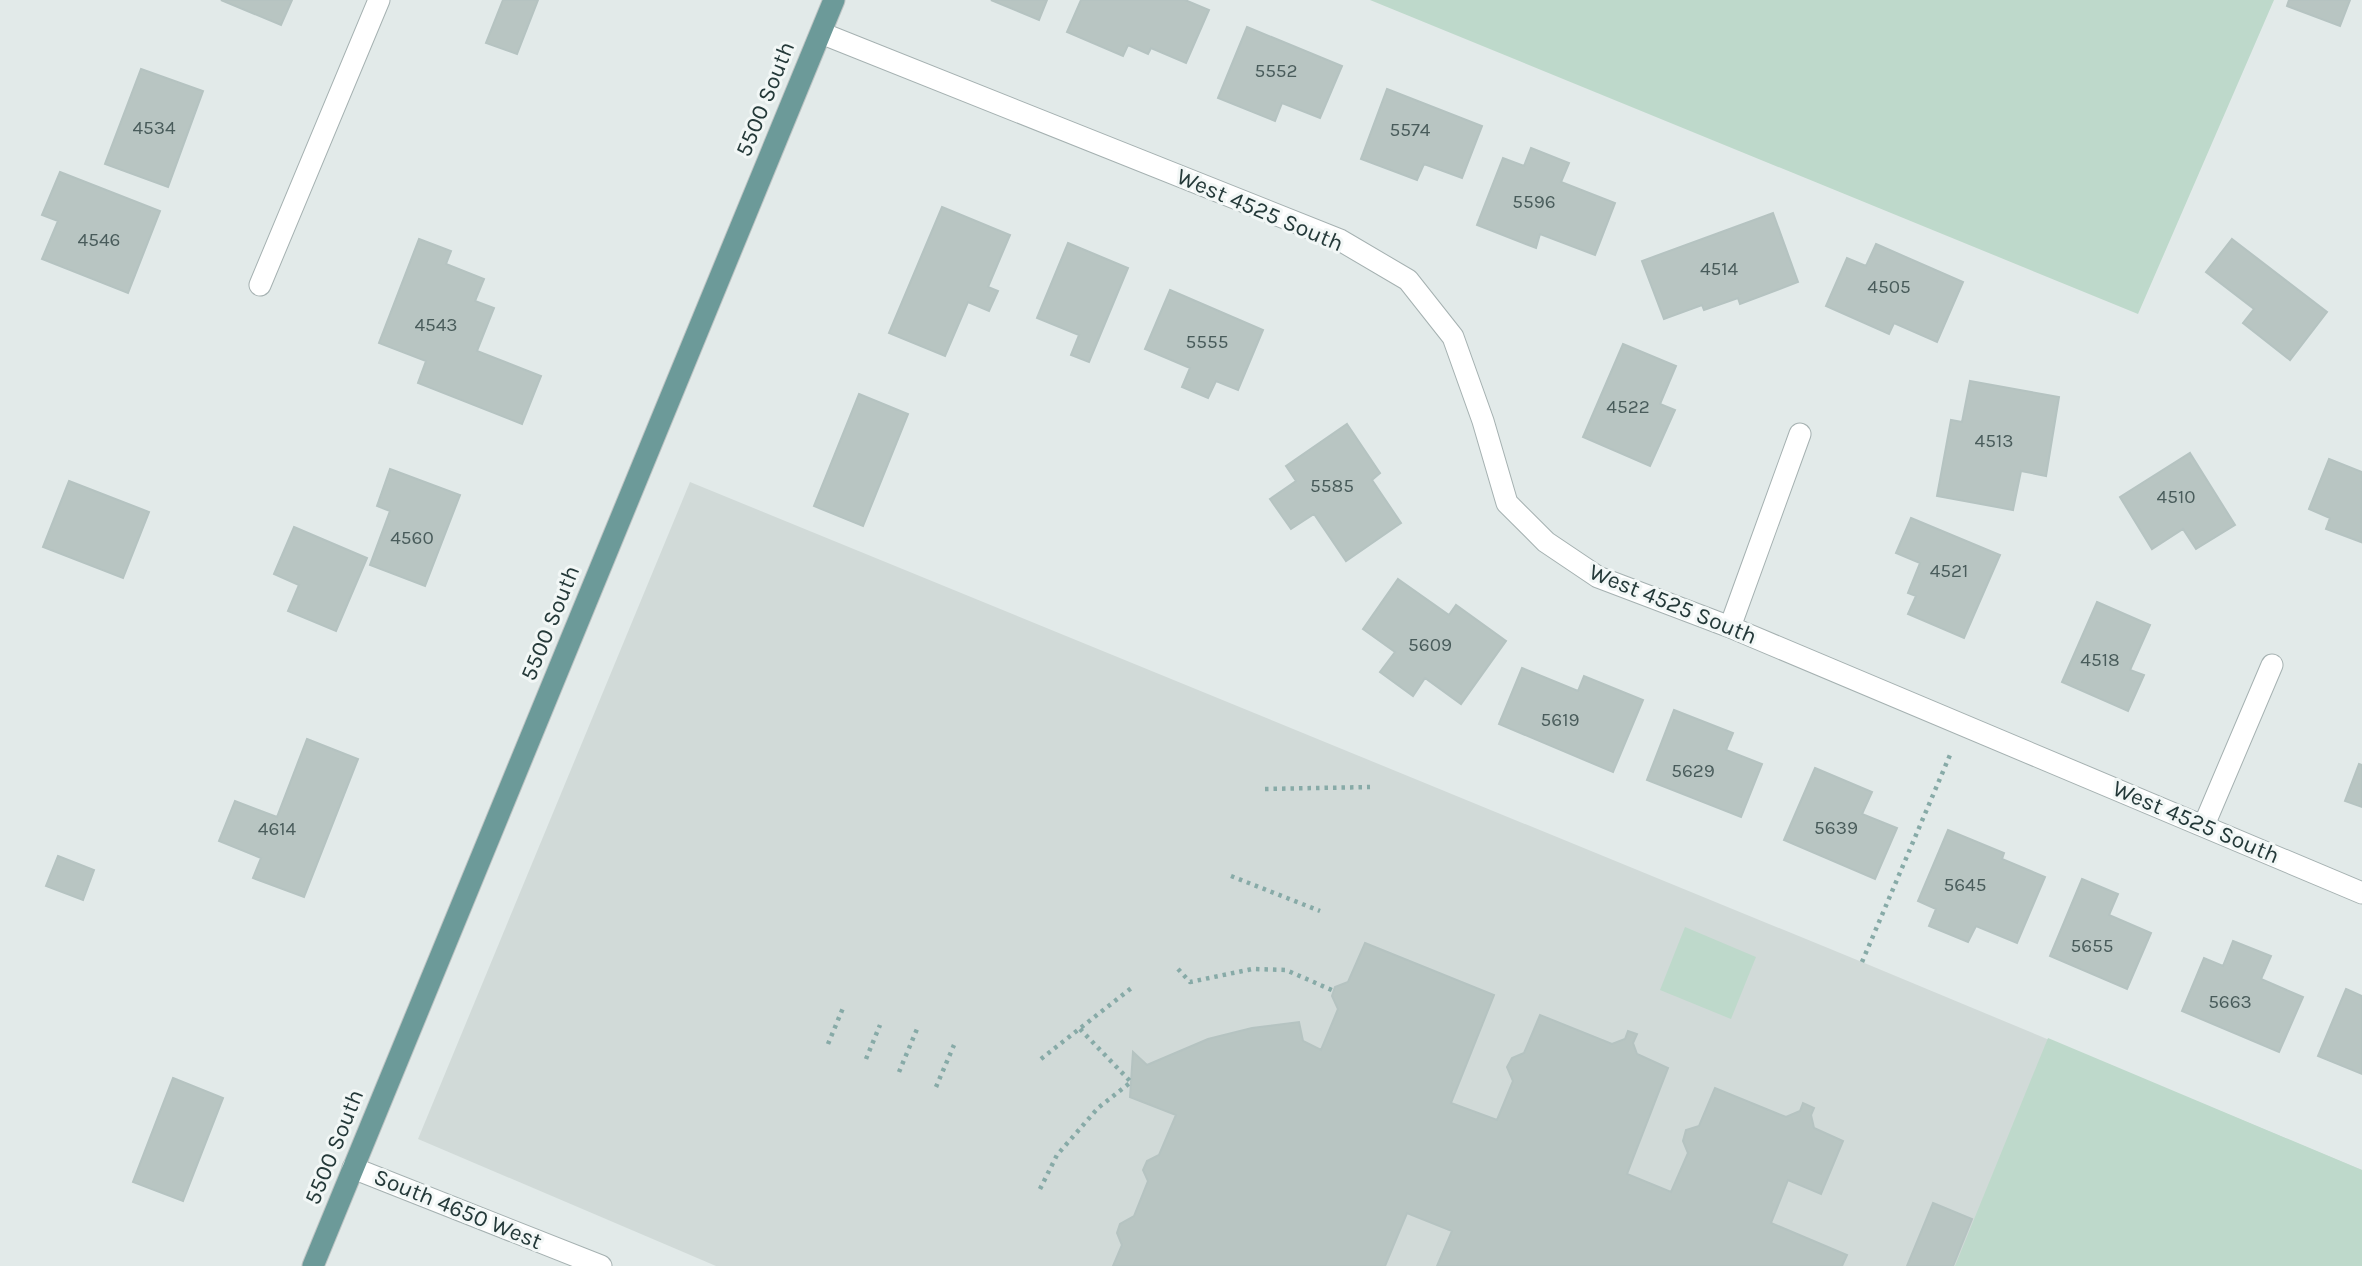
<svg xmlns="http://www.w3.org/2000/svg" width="2362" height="1266" font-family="Karla,sans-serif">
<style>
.built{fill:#d1dad8}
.green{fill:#bed9cb}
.building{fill:#b8c5c2;stroke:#b5c3c1;stroke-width:2}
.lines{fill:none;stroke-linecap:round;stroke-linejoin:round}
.minor-casing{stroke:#a5b1b1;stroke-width:23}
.major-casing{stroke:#bdc4c4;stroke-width:23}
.path{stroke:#87aaa7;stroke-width:4.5;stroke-dasharray:3.5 5;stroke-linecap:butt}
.minor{stroke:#fff;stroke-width:21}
.major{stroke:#6c9a99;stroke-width:21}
.labels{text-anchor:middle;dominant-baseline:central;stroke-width:6;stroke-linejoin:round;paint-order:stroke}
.number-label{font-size:19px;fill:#495c5b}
.street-label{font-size:23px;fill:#243939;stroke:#f2f7f6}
</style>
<rect width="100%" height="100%" fill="#e2eae9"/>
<path class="built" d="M690 482 1862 962 2362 1170V1266H716L418 1139Z"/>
<path class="green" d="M1370 0H2274L2138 314Z
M1685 927 1756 957 1731 1019 1660 990Z
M2048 1038 2362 1170V1266H1955Z"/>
<path class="building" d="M221 0H292L281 25Z
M503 0H538L517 54 486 43Z
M991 0H1047L1039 20Z
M1081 0H1185L1209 10 1186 63 1151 48 1148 54 1128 45 1123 56 1067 32Z
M2289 0H2350L2340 26 2287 6Z
M1247 27 1342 66 1320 118 1282 103 1275 121 1218 98Z
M141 69 203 91 168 187 105 164Z
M1387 89 1482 126 1462 178 1424 164 1417 180 1361 159Z
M1531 148 1569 163 1561 182 1615 203 1595 255 1540 234 1536 248 1477 225 1503 158 1524 166Z
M60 172 160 211 128 293 42 259 58 221 42 215Z
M942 207 1010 235 988 287 998 291 989 311 968 302 945 356 889 333Z
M1773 213 1798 282 1740 304 1738 298 1704 310 1702 305 1664 319 1642 261Z
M419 239 451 251 446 264 484 279 475 301 494 308 477 351 541 376 522 424 418 383 426 361 379 343Z
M2232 239 2327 312 2290 360 2243 323 2254 309 2206 272Z
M1068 243 1128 268 1089 362 1071 355 1079 335 1037 318Z
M1876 244 1963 282 1937 342 1894 323 1889 334 1826 306 1847 258 1866 266Z
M1170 290 1263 330 1238 390 1216 381 1208 398 1182 387 1190 368 1145 349Z
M1623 344 1676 366 1660 404 1675 410 1650 466 1583 437Z
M1970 381 2059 397 2046 476 2021 471 2013 510 1937 496 1951 420 1962 422Z
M859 394 908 414 863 526 814 506Z
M1347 424 1380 473 1372 480 1401 523 1346 561 1314 514 1291 529 1270 499 1296 481 1286 466Z
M2190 453 2235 525 2196 549 2183 529 2152 549 2120 497Z
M2329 459 2362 472 2361 542 2326 529 2330 518 2309 509Z
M390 469 460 495 425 586 370 565 390 511 377 506Z
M69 481 149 512 123 578 43 547Z
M1911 518 2000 555 1964 638 1908 614 1916 596 1908 593 1920 563 1896 553Z
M294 527 367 558 336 631 288 611 299 585 274 574Z
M1398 579 1449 615 1456 605 1506 641 1461 704 1425 678 1413 696 1380 672 1395 652 1363 629Z
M2097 602 2150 625 2130 670 2144 675 2128 711 2062 682Z
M1522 668 1578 691 1584 676 1643 700 1613 772 1499 724Z
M1674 710 1733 733 1726 750 1762 764 1741 817 1647 780Z
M307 739 358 759 304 897 253 878 261 858 219 841 235 801 277 817Z
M2359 764 2362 765V807L2345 801Z
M1815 768 1872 792 1862 814 1897 828 1875 879 1784 840Z
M1948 830 2004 853 2002 859 2045 877 2017 943 1976 926 1968 942 1929 926 1936 909 1918 901Z
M58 856 94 870 83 900 46 886Z
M2082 879 2118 894 2109 915 2151 933 2127 989 2050 956Z
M2233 941 2271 956 2261 979 2303 997 2279 1052 2182 1011 2204 958 2223 966Z
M1365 943 1494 995 1451 1103 1497 1120 1513 1081 1507 1067 1512 1058 1524 1053 1540 1015 1612 1044 1625 1039 1628 1031 1637 1034 1633 1043 1637 1054 1668 1068 1627 1174 1671 1192 1688 1153 1683 1141 1686 1130 1699 1126 1715 1088 1786 1117 1800 1111 1803 1103 1814 1108 1811 1115 1814 1128 1843 1141 1821 1194 1788 1180 1771 1223 1847 1255 1842 1266H1437L1452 1231 1407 1213 1385 1266H1113L1122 1245 1117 1233 1120 1224 1134 1216 1148 1181 1143 1170 1147 1161 1159 1155 1176 1115 1130 1097 1133 1052 1147 1065 1208 1039 1252 1028 1299 1022 1303 1041 1321 1050 1338 1009 1332 996 1335 987 1348 982Z
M2346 989 2362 996V1074L2318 1056Z
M173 1078 223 1098 183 1201 133 1182Z
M1933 1203 1972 1219 1953 1266H1907Z"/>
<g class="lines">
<g class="minor-casing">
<path id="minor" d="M821 33 1340 240 1408 280 1453 337 1483 421 1507 503 1546 542 1598 577 1730 627 2362 893
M260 285 379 0
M1730 627 1800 434
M2204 825 2272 665
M353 1168 601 1266"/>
</g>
<g class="major-casing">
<path id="major" d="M313 1266 834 0"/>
</g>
<path class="path" d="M1265 789 1370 787
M1231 876 1320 911
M1862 962 1950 755
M1178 969 1190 982 1252 969 1286 970 1334 991
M828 1044 843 1008
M866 1059 880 1025
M1041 1059 1134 986
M899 1072 917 1029
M936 1087 954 1045
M1040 1189 1057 1155 1098 1108 1131 1082 1080 1029"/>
<use href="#minor" class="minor"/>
<use href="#major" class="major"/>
</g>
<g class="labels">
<g class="number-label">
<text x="1276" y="71">5552</text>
<text x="154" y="128">4534</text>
<text x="1410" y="130">5574</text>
<text x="1534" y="202">5596</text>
<text x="99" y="240">4546</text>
<text x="1719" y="269">4514</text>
<text x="1889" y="287">4505</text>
<text x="436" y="325">4543</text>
<text x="1207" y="342">5555</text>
<text x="1628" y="407">4522</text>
<text x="1994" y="441">4513</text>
<text x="1332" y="486">5585</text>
<text x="2176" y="497">4510</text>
<text x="412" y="538">4560</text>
<text x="1949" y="571">4521</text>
<text x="1430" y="645">5609</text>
<text x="2100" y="660">4518</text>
<text x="1560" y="720">5619</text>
<text x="1693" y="771">5629</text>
<text x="1836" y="828">5639</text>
<text x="277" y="829">4614</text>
<text x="1965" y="885">5645</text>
<text x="2092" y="946">5655</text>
<text x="2230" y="1002">5663</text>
</g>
<g class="street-label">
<text transform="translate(765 99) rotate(-68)">5500 South</text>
<text transform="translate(1260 210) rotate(23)">West 4525 South</text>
<text transform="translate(1673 604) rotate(22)">West 4525 South</text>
<text transform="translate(550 623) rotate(-68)">5500 South</text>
<text transform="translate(2196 822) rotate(23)">West 4525 South</text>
<text transform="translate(334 1147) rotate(-68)">5500 South</text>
<text transform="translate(458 1209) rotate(22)">South 4650 West</text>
</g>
</g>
</svg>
